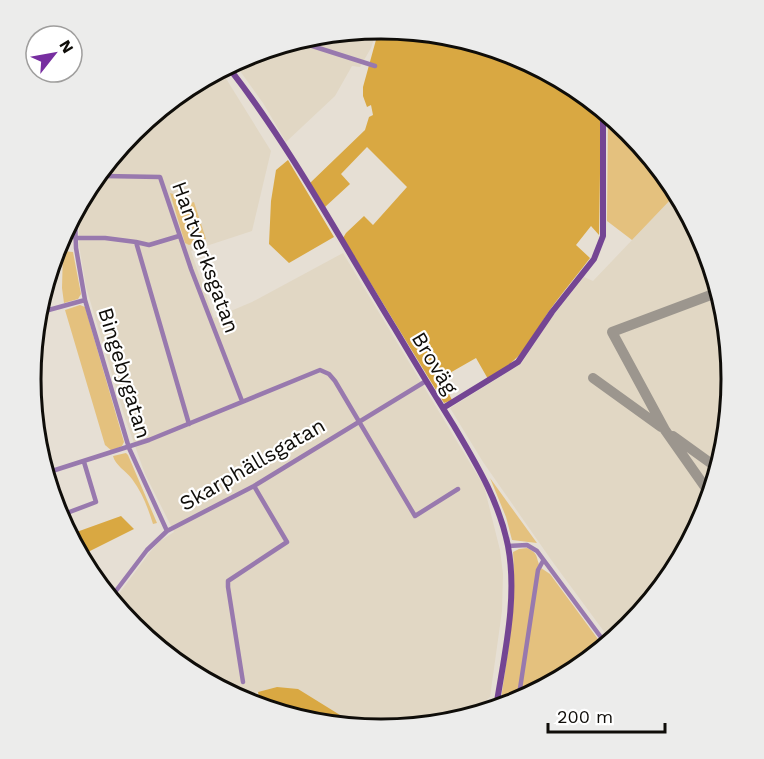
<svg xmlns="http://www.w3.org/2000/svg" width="764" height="759" font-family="'Work Sans',sans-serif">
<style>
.built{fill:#e1d7c4}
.green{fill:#e4c17e}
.forest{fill:#d9a842}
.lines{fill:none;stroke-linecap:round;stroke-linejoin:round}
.taxiway{stroke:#9c968e;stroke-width:10}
.street{stroke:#9879ae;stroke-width:4.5}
.secondary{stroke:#744593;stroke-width:6}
.labels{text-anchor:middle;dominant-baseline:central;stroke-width:4.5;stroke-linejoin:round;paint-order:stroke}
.street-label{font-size:21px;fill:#0f0d09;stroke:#fff}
.rim{fill:none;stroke:#0f0d09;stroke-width:3}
</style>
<rect width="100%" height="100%" fill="#e6dfd4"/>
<path class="built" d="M377 30 371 48 360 67 352 66 335 96 286 142 263 103 235 64 248 55Z
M219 74 224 75 230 85 271 151 252 231 191 251 214 318 252 302 343 253 484 486 500 550 503 574 502 611 490 697 472 713 382 730 342 722 340 715 277 687 244 696 245 702 134 627 115 599 150 552 160 541 174 532 145 474 125 418 86 287 79 245V213L134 131Z
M674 196 706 245 733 380 706 514 630 628 611 641 552 561 483 462 450 408 521 364 552 317 584 277 593 281Z"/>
<path class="green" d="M608 117 630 132 674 196 632 240 607 221Z
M170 193 176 195 184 205 194 202 206 239 189 245 185 243Z
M63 251 73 252 81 294 78 299 64 303 62 288Z
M80 305 85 307 124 442 122 446 112 451 105 445 65 310Z
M126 453 128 455 157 523 153 524C148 508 142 492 132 479 126 471 115 465 113 456Z
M490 478 537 543 512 540 506 517Z
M527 548C540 554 535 558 541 568L550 574 603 646 516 704 500 707C507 653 517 607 513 552L519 549Z"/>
<path class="forest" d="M379 29 517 56 601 112 599 235 591 226 576 245 590 258C576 277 560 295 547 314 526 347 523 358 488 379L476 358 441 378 452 400 444 403 343 238 346 233 364 216 373 225 407 187 367 147 341 174 350 184 325 207 310 183 365 130 369 117 373 115 371 105 367 107 363 96V87Z
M288 160 334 237 289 263 269 244 271 201 276 170Z
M121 516 134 529 84 554 71 534Z
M277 687 298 689 340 715 342 722 261 706 258 692Z"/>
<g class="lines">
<path class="taxiway" d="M593 378 661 427
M673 436 716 467
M710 494 665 430 612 332 716 293"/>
<path class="street" d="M306 44 375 66
M217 78V76
M104 176 160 177 191 269 242 401
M75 219 76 248 85 300 129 448 167 531
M179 236 149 245 136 242 189 424
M75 238H105L136 242
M45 311 85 300
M49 472 149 440 320 370 329 374 335 381 415 516 458 489
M59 516 96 502 84 462
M508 546 527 545 537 551 606 644
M112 596 147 550 167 531 254 486 426 381
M243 682 228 587V581L287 542 254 486
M518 702 538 570 543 561"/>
<path class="secondary" d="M229 68C292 149 341 241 395 329 414 361 434 394 454 426 477 465 499 501 508 546 518 599 504 655 496 708
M443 408 518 362 552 312 594 259 603 236V113"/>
</g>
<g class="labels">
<g class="street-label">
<text transform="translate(206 257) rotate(70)">Hantverksgatan</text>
<text transform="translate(435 363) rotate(59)">Broväg</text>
<text transform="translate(125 373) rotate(73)">Bingebygatan</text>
<text transform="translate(252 464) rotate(-30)">Skarphällsgatan</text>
</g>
</g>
<path d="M0 0H764V759H0ZM41 379a340 340 0 1 1 680 0a340 340 0 1 1-680 0Z" fill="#ececeb" fill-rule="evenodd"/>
<path class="rim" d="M41 379a340 340 0 1 1 680 0a340 340 0 1 1-680 0Z"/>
<g transform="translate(54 54) rotate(59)"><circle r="28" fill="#ffffff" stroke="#9f9e9d" stroke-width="1.5"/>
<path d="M0-4.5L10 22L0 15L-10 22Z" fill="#772ea0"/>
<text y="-9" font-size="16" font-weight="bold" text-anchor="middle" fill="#0f0d09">N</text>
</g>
<path d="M548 723v9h117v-9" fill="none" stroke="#0f0d09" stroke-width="3"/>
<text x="557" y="723" font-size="18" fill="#0f0d09" stroke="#ffffff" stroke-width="4.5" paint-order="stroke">200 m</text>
</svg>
